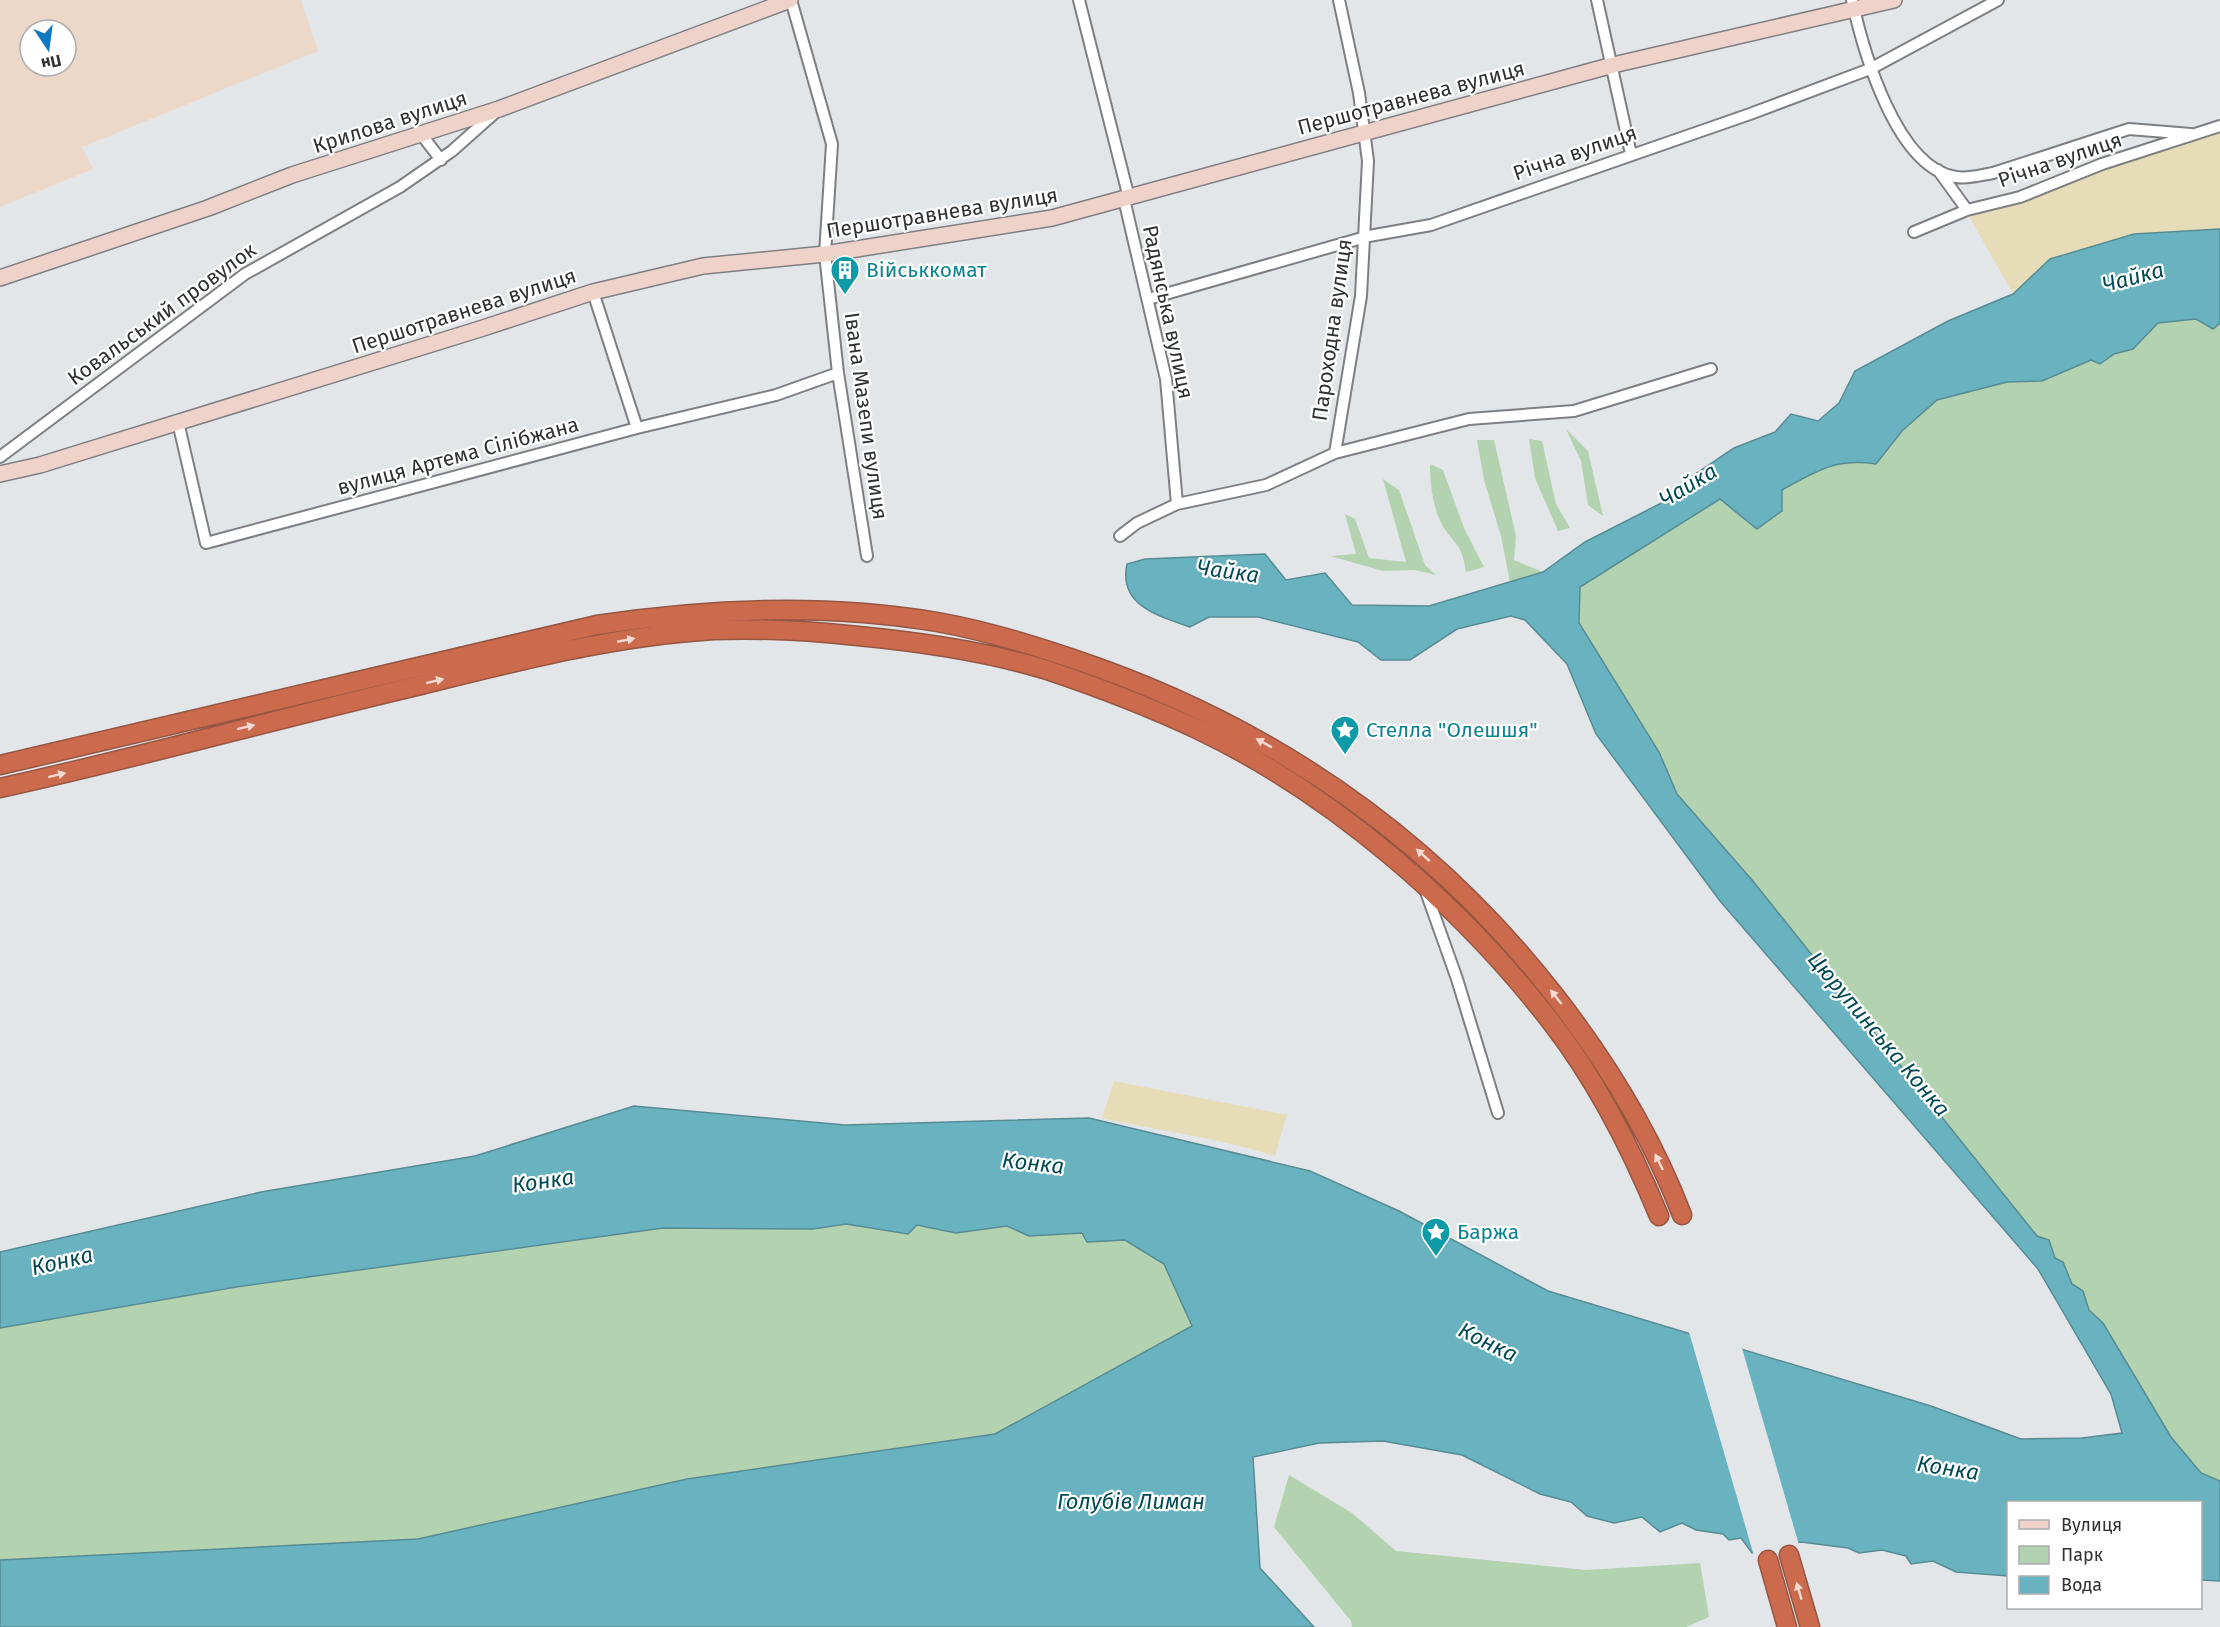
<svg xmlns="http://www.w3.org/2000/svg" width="2220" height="1627" font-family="'Fira Sans',sans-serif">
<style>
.industrial{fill:#ecd8c9;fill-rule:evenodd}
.green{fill:#b3d2b0}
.sand{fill:#e6dcb7}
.water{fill:#68b3bf;stroke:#578c95;stroke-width:1.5}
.pier{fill:#e3e6e9}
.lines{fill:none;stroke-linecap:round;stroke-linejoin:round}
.street-casing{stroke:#7d7f82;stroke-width:14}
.secondary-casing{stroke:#7d7f82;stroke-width:18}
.highway-casing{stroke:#955643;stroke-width:21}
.street{stroke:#fff;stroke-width:10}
.secondary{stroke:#efd2c9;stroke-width:15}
.highway{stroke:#cb6a4c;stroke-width:18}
.oneway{fill:#f2dad2}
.labels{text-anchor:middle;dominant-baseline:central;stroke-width:4.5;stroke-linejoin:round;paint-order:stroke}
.street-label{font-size:21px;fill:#303133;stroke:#fff}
.culture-label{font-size:21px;fill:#0d838f;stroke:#fff;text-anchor:start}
.water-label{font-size:22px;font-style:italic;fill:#024a53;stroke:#fff}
</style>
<rect width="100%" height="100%" fill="#e3e6e9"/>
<path class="industrial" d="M0 0H301L318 51 82 147 93 169 0 207ZM30 30H66V66H30Z"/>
<path class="green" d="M2196 319 2213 328 2220 323V1481L2201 1473 2171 1437 2103 1323 2089 1310 2083 1291 2072 1284 2063 1262 2055 1258 2049 1240 2037 1236 1752 880 1677 794 1659 752 1579 623 1580 587 1720 499 1937 400 2007 382 2042 381 2091 359 2100 364 2114 354 2133 349 2158 323Z
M1566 429 1588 451 1603 516 1588 505 1581 461Z
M1529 439 1542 441 1556 504 1570 528 1558 531 1535 478Z
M1477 440H1494L1516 536 1514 560 1543 572 1585 542 1677 495 1679 485H1696L1543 572 1510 582 1501 536 1484 480Z
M1430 464 1443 470 1464 528 1484 567 1466 572C1461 543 1459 550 1444 528 1433 511 1430 484 1430 464Z
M1383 479 1399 490 1425 565 1436 575 1415 570 1383 571 1330 556 1356 554 1345 514 1355 519 1369 558 1406 562Z
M846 1224 908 1234 917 1225 956 1233 1007 1226 1029 1236 1083 1233 1087 1242 1125 1240 1164 1264 1251 1302 1171 1418 0 1627V1328L236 1287 663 1228 813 1229Z
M1289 1475 1352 1513 1396 1551 1586 1570 1700 1563 1709 1617 1686 1627H1352L1351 1621 1274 1527Z"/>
<path class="sand" d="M2220 129V229L2134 234 2029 278 2013 294 1969 216Z
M1114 1081 1287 1115 1275 1156C1218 1138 1160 1131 1102 1118Z"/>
<path class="water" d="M2220 229V323L2213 329 2196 319 2158 323 2133 349 2114 354 2100 364 2091 360 2042 381 2007 382 1937 400 1902 431 1876 464C1835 458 1817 471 1782 490V511L1757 529 1720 499 1580 587 1579 623 1659 752 1677 794 1752 880 2037 1236 2049 1240 2055 1258 2063 1262 2072 1284 2083 1291 2089 1310 2103 1323 2171 1437 2201 1473 2220 1481V1581L2201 1580 2200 1502H2008V1576L1956 1572 1933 1561 1911 1564 1906 1556 1882 1550 1859 1553 1848 1548 1801 1542 1752 1553 1741 1538 1729 1540 1723 1534 1696 1530 1682 1523 1660 1532 1642 1517 1614 1523 1587 1516 1571 1502 1540 1494 1462 1455 1383 1441 1319 1443 1253 1457 1260 1568 1314 1627H0V1560L418 1539 687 1479 995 1434 1192 1326 1164 1264 1125 1240 1087 1242 1082 1233 1029 1236 1007 1226 956 1233 917 1225 908 1234 846 1224 813 1229 663 1228 236 1287 0 1328V1252L261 1192 475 1156 634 1106 845 1125 1089 1118 1310 1171 1399 1211 1548 1291 1931 1406 2021 1439 2082 1438 2122 1433 2111 1394 2038 1269 1720 901 1596 734 1567 664 1525 620 1511 616 1457 629 1410 660H1381L1358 642 1258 617H1209L1190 627C1158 616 1118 605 1127 564L1145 559 1265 554 1286 580 1325 573 1352 605 1429 606 1543 572 1585 542 1677 495 1679 485 1734 448 1775 432 1791 414 1818 421 1839 403 1855 371 1948 321 2013 294 2050 259 2134 234Z"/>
<path class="pier" d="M1689 1332 1742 1348 1799 1545 1754 1556Z"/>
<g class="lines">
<g class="street-casing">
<path id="street" d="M791 0 832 144 825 254 838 373 867 556
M1079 0 1129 198
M1597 0 1631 154
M1852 0C1863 50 1896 168 1956 177 1969 179 1981 175 1993 173L2129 129 2191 134
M421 134 441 160
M1938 170 1967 210
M1124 199 1166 379 1177 504
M1914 232 1967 210 2020 197 2102 164 2220 126
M593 292 637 428
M1148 299 1369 236 1431 225 1750 114 1870 69 1998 0
M178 422 206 543 637 428 776 395 838 373
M1335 453 1361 296 1368 161 1359 93 1339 0
M0 457 245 274 400 187 452 151 497 111
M1120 536 1137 523 1177 504 1266 485 1335 453 1469 419 1574 411 1711 369
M1425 889 1457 979 1498 1113"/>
</g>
<g class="secondary-casing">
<path id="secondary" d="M0 278 208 208 292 175 499 109 790 0
M0 474 40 465 480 329 593 292 703 266 825 254 1052 218 1613 65 1894 0"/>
</g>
<g class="highway-casing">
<path id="highway" d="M0 765 597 625C710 608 824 603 937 622 983 630 1029 644 1073 659 1267 724 1429 834 1555 996 1608 1064 1651 1134 1682 1215
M0 788C141 757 280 718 421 685 517 661 614 636 714 630 762 628 810 631 858 636 921 642 986 651 1047 670 1098 687 1150 707 1199 730 1333 794 1461 905 1552 1023 1597 1081 1631 1148 1659 1216
M1789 1555 1810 1627
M1768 1560 1787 1627"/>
</g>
<use href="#street" class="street"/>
<use href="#secondary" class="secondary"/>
<use href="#highway" class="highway"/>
</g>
<defs><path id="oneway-solid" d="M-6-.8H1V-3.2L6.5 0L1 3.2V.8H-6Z" transform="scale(1.5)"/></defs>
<g class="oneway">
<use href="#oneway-solid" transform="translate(626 640) rotate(-11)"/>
<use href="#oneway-solid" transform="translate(435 681) rotate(-14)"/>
<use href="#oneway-solid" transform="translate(246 727) rotate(-14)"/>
<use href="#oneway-solid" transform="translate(1264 743) rotate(-151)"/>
<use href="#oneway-solid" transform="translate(57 775) rotate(-14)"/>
<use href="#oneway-solid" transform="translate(1423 855) rotate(-138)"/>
<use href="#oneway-solid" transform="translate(1556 997) rotate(-128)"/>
<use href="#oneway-solid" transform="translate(1659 1162) rotate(-116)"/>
<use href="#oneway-solid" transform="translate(1799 1591) rotate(-106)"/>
</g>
<defs>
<g id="building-pin" transform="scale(1.5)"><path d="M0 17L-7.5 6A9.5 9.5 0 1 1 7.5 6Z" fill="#0f9aa8" stroke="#fff"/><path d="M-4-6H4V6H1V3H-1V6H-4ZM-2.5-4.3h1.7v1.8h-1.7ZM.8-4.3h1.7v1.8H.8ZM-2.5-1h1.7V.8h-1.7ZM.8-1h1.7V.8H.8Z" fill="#fff"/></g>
<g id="sight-pin" transform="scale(1.5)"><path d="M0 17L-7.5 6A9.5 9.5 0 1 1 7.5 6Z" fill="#0f9aa8" stroke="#fff"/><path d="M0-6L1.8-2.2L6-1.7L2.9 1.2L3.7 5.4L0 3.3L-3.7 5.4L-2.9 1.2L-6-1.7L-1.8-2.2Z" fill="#fff"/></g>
</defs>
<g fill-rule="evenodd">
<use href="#building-pin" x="845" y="270"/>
<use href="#sight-pin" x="1345" y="730"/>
<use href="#sight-pin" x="1436" y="1232"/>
</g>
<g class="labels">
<g class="street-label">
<text transform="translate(1411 98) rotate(-15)">Першотравнева вулиця</text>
<text transform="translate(390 122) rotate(-18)">Крилова вулиця</text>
<text transform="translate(1575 153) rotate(-19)">Річна вулиця</text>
<text transform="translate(2060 160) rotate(-19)">Річна вулиця</text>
<text transform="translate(942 213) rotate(-9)">Першотравнева вулиця</text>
<text transform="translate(464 311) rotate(-18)">Першотравнева вулиця</text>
<text transform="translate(1168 312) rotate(78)">Радянська вулиця</text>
<text transform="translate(162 314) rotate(-36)">Ковальський провулок</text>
<text transform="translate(1332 330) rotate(-82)">Пароходна вулиця</text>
<text transform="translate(866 416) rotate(82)">Івана Мазепи вулиця</text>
<text transform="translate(458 456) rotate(-15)">вулиця Артема Сілібжана</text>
</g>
<g class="culture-label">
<text x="866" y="270">Військкомат</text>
<text x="1366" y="730">Стелла "Олешшя"</text>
<text x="1457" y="1232">Баржа</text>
</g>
<g class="water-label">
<text transform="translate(2133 277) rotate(-15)">Чайка</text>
<text transform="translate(1688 485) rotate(-31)">Чайка</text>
<text transform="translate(1228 571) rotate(8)">Чайка</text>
<text transform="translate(1879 1034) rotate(50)">Цюрупинська Конка</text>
<text transform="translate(1033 1163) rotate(6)">Конка</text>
<text transform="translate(543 1181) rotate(-8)">Конка</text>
<text transform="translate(62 1261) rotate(-13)">Конка</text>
<text transform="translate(1488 1342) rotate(26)">Конка</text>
<text transform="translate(1948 1468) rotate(9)">Конка</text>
<text x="1131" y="1501">Голубів Лиман</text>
</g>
</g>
<rect x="2007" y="1501" width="195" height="108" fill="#ffffff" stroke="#acadad" stroke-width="1.5"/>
<rect x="2019" y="1520" width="30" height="9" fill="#efd2c9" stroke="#acadad" stroke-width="1.5"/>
<text x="2061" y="1531" font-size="18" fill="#303133">Вулиця</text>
<rect x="2019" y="1546" width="30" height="18" fill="#b3d2b0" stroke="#acadad" stroke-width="1.5"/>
<text x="2061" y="1561" font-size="18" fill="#303133">Парк</text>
<rect x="2019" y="1576" width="30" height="18" fill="#68b3bf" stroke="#acadad" stroke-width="1.5"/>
<text x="2061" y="1591" font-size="18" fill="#303133">Вода</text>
<g transform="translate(48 48) rotate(167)"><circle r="28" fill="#ffffff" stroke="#acadad" stroke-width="1.5"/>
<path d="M0-4.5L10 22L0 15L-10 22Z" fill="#1178c3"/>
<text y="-9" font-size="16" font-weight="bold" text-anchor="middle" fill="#303133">Пн</text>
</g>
</svg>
